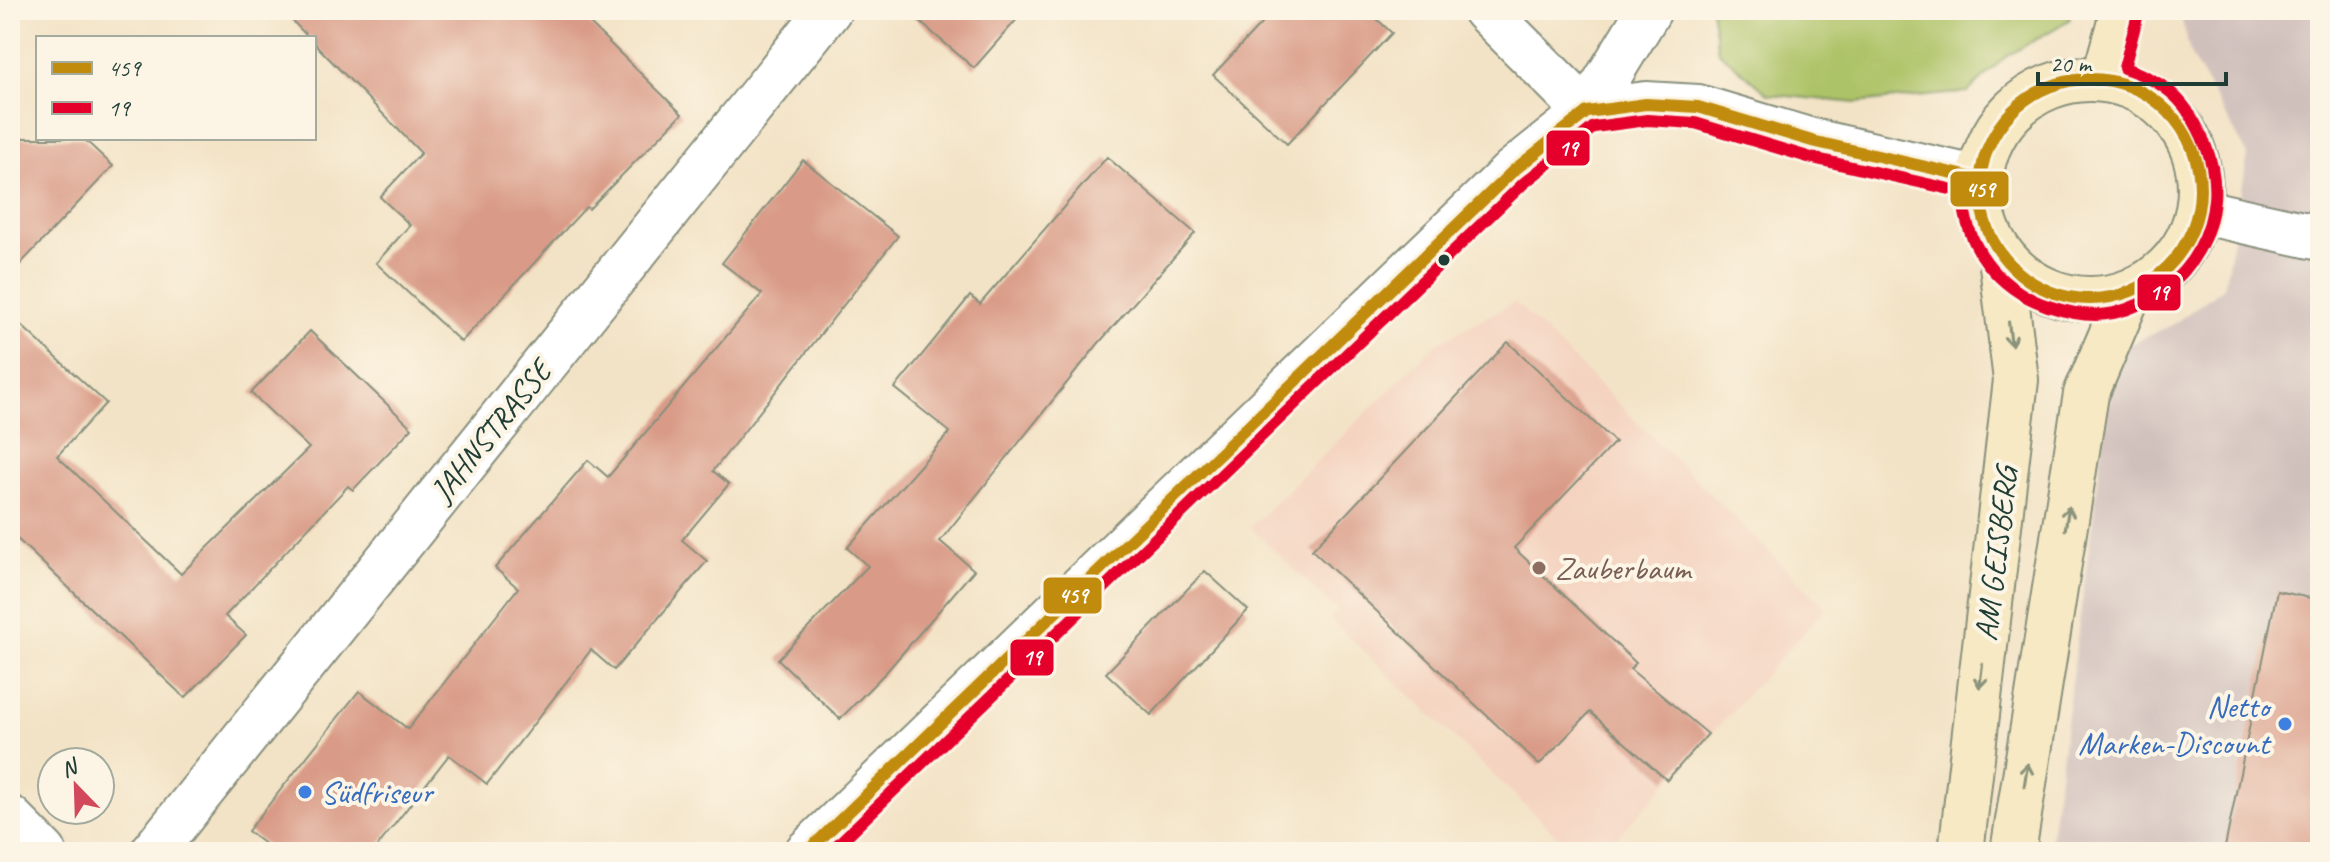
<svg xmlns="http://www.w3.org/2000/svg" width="2330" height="862" font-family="Caveat,sans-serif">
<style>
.built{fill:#f4d3c0}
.industrial{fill:#d0c0bc}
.green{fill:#adc368;stroke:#66804e;stroke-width:2}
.building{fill:#d99b87}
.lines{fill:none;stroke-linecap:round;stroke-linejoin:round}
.street-casing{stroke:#89907d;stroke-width:48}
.secondary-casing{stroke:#89907d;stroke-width:48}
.street{stroke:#fff;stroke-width:44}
.secondary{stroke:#f7e9c3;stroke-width:44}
.bus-1-casing{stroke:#fcf5e5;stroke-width:18}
.bus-2-casing{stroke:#fcf5e5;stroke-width:18}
.bus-1{stroke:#c18c0d;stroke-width:12}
.bus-2{stroke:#e4002b;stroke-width:12}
.oneway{stroke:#8b937c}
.bus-dot{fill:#1f3d34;stroke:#fcf5e5;stroke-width:3}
.education-dot{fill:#8d6e63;stroke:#fcf5e5;stroke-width:3}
.shop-dot{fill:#3f7fe0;stroke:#fcf5e5;stroke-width:3}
.labels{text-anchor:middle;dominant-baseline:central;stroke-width:8;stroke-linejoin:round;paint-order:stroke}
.street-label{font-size:32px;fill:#1f3d34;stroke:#fcf5e5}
.education-label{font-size:32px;fill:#785e54;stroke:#fcf5e5;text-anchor:start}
.shop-label{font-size:32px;fill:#366cbe;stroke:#fcf5e5;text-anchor:end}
.line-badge{stroke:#fcf5e5;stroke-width:3}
.badge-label{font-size:22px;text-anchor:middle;font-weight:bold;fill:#fff}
</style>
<rect width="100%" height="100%" fill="#fcf5e5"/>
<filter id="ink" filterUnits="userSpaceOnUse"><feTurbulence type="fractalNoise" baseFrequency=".0125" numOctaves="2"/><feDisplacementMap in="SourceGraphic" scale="16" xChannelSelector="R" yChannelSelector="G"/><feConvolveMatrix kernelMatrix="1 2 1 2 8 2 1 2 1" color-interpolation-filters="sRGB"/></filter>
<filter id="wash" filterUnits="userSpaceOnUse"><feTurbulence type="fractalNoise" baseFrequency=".006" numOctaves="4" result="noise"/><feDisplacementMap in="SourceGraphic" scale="32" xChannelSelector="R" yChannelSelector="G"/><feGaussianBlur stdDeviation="1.8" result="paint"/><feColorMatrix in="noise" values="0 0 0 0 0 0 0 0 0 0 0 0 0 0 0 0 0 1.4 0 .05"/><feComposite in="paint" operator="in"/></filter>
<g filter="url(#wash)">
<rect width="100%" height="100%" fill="#f3e3c6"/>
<path class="built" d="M1515 302 1826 608 1604 852H1574L1330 619 1337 611 1250 527 1437 343Z"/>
<path class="industrial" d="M2185 10H2320V852H2049L2115 351 2172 325 2224 287 2248 155 2191 56 2182 21Z"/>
<path class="green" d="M1711 10H2072L2069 20 2004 58 1968 92 1855 103 1768 94 1718 51Z"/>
<g id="blocks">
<path class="building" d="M282 10H576L682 114 589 209 586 207 461 342 376 263 410 225 380 197 421 153 314 43V38H309Z
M906 10H1025L974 68Z
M1274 10H1367L1392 33 1287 144 1213 75Z
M10 138H83L113 166 10 275Z
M1107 157 1195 233 1098 344 940 541 974 570 888 670 840 719 778 659 868 566 847 548 950 432 895 388 970 296 980 304Z
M803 160 898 236 713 471 729 484 682 540 707 561 614 670 591 650 487 784 449 755 373 852H275L248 831 359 691 408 729 518 588 495 568 588 460 608 477 762 294 722 263Z
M10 315 106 403 57 456 181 574 309 448 251 393 310 331 412 428 353 490 348 486 225 616 246 635 185 698 10 532Z
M1508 342 1615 442 1514 548 1636 663 1630 669 1708 734 1667 780 1590 712 1539 765 1312 550Z
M1205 571 1248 610 1151 715 1106 673Z
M2277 591 2320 600V852H2224Z"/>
</g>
</g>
<g filter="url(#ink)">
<use href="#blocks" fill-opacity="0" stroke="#89907d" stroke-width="2"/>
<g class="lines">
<g class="street-casing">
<path id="street" d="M1485 10 1587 112
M1587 112 1646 104 1698 107 1812 141 1979 179
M2199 211 2320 238
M10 818 44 852
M153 852 829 10
M807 852 1513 171 1587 112 1649 10"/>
</g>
<g class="secondary-casing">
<path id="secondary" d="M1980 189a110 110 0 1 1 220 0a110 110 0 1 1-220 0Z
M2104 79 2123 10
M1961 852 2016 380 2001 257
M2013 852 2086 394 2129 293"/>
</g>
<use href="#street" class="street"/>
<use href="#secondary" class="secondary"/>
<g class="bus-1-casing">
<path id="bus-1" d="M1980 189a110 110 0 1 1 220 0a110 110 0 1 1-220 0Z
M807 852 1513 171 1587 112 1646 104 1698 107 1812 141 1979 179"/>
</g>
<g class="bus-2-casing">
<path id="bus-2" d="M830 852 1524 183 1594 127 1647 120 1695 123 1808 157 1963 192C1964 246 1998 289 2048 306 2069 313 2092 318 2114 313 2190 295 2235 216 2205 144 2188 102 2167 82 2124 68L2138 14"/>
</g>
<use href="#bus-1" class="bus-1"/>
<use href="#bus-2" class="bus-2"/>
</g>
<defs><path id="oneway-shaft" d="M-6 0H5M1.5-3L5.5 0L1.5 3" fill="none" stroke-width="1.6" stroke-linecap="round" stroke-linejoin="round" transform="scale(2)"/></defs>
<g class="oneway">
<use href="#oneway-shaft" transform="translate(2010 334) rotate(83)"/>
<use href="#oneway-shaft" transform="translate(2067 518) rotate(-81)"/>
<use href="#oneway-shaft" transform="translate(1981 676) rotate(97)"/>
<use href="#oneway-shaft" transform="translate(2026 775) rotate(-81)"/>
</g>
</g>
<circle class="bus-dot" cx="1444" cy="260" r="7"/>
<circle class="education-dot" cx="1539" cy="568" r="8"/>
<g class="shop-dot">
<circle cx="2285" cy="724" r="8"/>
<circle cx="305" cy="792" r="8"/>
</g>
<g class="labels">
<g class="street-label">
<text transform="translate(491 431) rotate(-51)">JAHNSTRASSE</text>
<text transform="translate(1996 554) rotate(-83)">AM GEISBERG</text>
</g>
<g class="education-label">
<text x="1555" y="568">Zauberbaum</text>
</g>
<g class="shop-label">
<text x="2269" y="706">Netto<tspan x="2269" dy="37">Marken-Discount</tspan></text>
<text x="321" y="792" text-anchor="start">Südfriseur</text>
</g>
</g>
<g class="line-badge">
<rect x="1545" y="129" width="46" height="38" rx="8" fill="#e4002b"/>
<rect x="1949" y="170" width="61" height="38" rx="8" fill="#c18c0d"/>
<rect x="2136" y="273" width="46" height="39" rx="8" fill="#e4002b"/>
<rect x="1042" y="576" width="61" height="39" rx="8" fill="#c18c0d"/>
<rect x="1009" y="638" width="46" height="39" rx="8" fill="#e4002b"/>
</g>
<g class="badge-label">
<text x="1568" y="156">19</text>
<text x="1980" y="197">459</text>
<text x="2159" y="300">19</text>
<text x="1073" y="603">459</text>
<text x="1032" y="665">19</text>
</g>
<rect width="2330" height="862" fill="none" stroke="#fcf5e5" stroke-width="40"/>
<rect x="36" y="36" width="280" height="104" fill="#fcf5e5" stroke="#a4ab9e" stroke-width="2"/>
<rect x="52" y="62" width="40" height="12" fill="#c18c0d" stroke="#a4ab9e" stroke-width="2"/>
<text x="108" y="76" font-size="24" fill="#1f3d34">459</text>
<rect x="52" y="102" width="40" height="12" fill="#e4002b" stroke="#a4ab9e" stroke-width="2"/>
<text x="108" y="116" font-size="24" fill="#1f3d34">19</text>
<g transform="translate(76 786) rotate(337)"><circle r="38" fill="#fcf5e5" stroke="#a4ab9e" stroke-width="2"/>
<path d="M0-6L14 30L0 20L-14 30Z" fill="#d1495b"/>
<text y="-12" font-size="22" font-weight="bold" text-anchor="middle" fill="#1f3d34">N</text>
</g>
<path d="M2038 72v12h188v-12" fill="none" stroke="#1f3d34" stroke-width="4"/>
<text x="2050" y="72" font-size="24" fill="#1f3d34" stroke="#fcf5e5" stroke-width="6" paint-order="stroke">20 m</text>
</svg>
